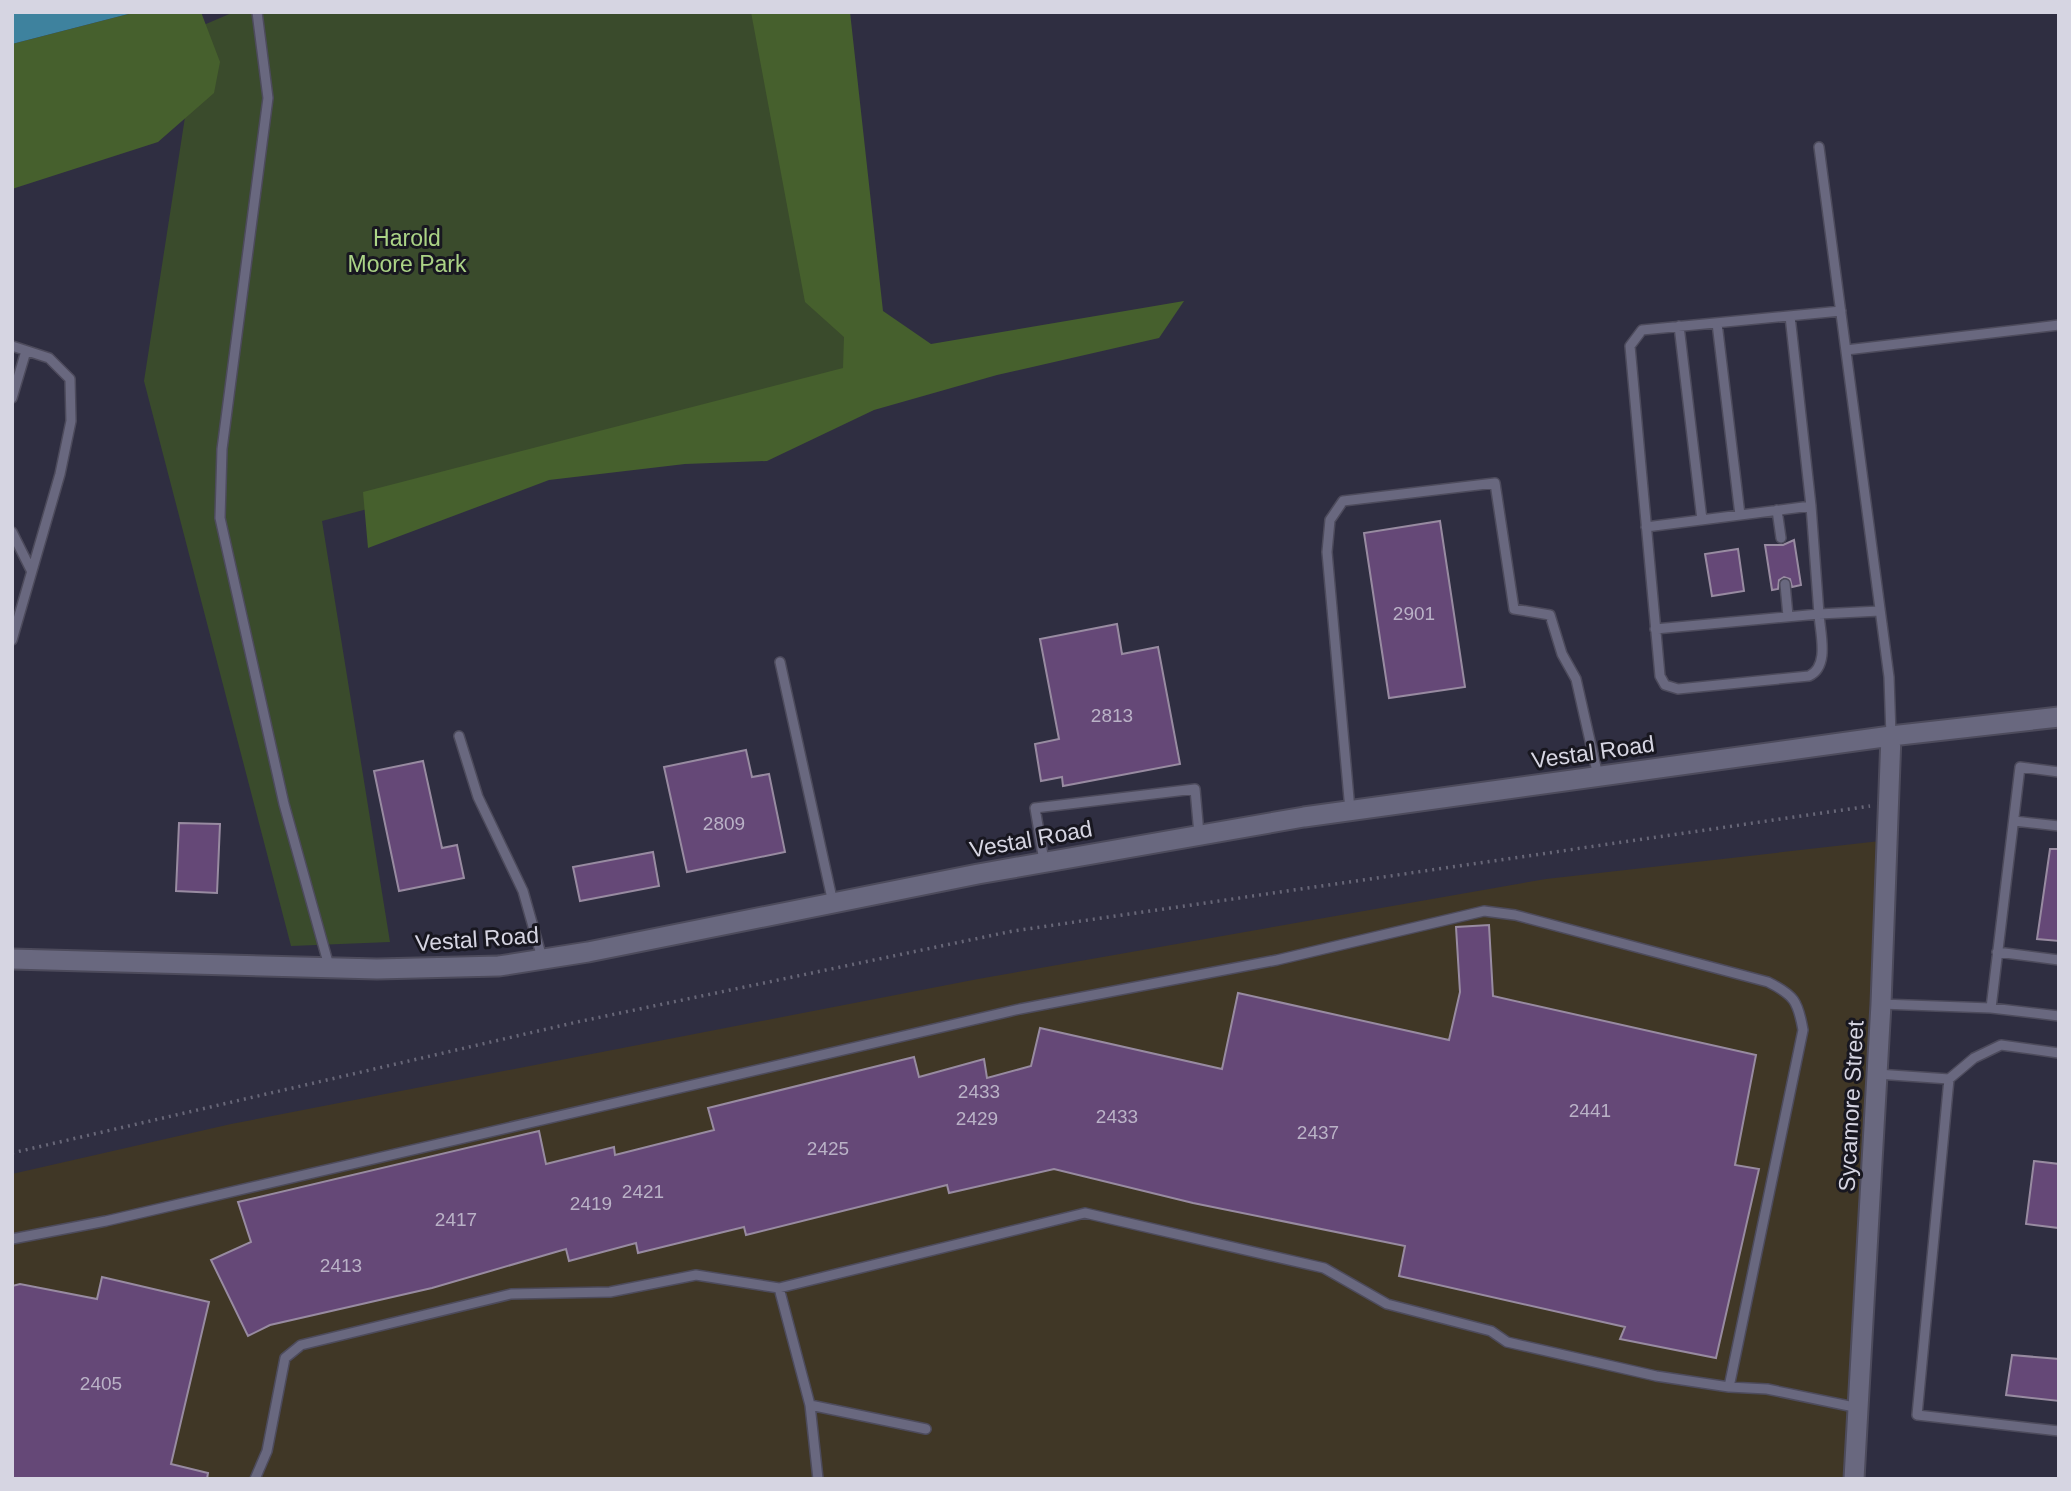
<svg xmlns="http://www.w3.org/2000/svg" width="2071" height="1491" font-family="Arial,sans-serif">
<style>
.commercial{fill:#403726}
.green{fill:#3a4b2c}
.forest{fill:#46602d}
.water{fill:#3e829e}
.building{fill:#654877;stroke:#988ba1;stroke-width:2}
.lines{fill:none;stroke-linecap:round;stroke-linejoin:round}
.service-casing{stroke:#4d4b5c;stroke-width:12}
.tertiary-casing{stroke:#4d4b5c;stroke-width:23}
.path{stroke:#686778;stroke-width:3.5;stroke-dasharray:2 5;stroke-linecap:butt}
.service{stroke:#69687f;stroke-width:9}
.tertiary{stroke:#69687f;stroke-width:19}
.labels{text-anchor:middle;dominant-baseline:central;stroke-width:6;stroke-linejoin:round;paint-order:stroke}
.number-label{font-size:19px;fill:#bab2c7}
.park-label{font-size:23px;fill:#abd386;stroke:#181720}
.street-label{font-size:23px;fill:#d6d5e2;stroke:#181720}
</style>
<rect width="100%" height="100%" fill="#2f2e41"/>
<path class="commercial" d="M1889 840 1854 1479H12V1174L231 1124 978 979 1546 879Z"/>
<path class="green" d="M234 12H790L886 372 322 521 390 942 291 946 144 381 199 27Z"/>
<path class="forest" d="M136 12H201L220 62 214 93 158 142 12 189V44Z
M751 12H850L883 311 931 344 1184 301 1159 338 997 375 874 410 767 461 685 464 549 480 368 548 363 492 843 368 844 337 805 302Z"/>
<path class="water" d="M12 12H136L12 44Z"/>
<path class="building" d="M1440 521 1465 687 1389 698 1364 533Z
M1794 540 1801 585 1792 587 1790 579 1784 577 1779 580 1778 589 1772 590 1765 545H1783Z
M1738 549 1744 591 1712 596 1705 554Z
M1117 624 1122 654 1158 647 1180 764 1063 786 1062 777 1041 781 1035 744 1059 739 1040 639Z
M746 750 752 777 769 774 785 852 687 872 664 767Z
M423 761 442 848 457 845 464 878 399 891 374 771Z
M179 823 220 824 217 893 176 891Z
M2050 849H2059V941L2037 939Z
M653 852 659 886 580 901 573 867Z
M1489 925 1493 996 1756 1055 1735 1165 1759 1169 1716 1358 1620 1339 1625 1327 1399 1276 1405 1246 1193 1203 1054 1169 949 1193 947 1185 746 1235 744 1227 638 1253 636 1243 569 1261 566 1249 432 1288 270 1325 248 1336 211 1260 251 1242 238 1202 539 1131 546 1164 614 1147 615 1155 714 1130 708 1108 914 1057 919 1077 984 1059 987 1078 1031 1066 1040 1028 1222 1069 1238 993 1449 1040 1460 992 1456 927Z
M2034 1161 2059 1164V1228L2026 1224Z
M102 1277 209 1302 171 1464 208 1473 207 1479H12V1286L20 1284 97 1299Z
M2012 1355 2059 1359V1401L2006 1395Z"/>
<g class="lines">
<g class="service-casing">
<path id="service" d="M257 12 268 98 222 449 220 518 284 804 329 966
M1819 147 1889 677 1891 736
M1841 311 1642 330 1630 346 1660 676 1665 685 1678 689 1809 676C1830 666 1820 633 1819 614L1880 611
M1717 323 1740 515
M1679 326 1702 520
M12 346 49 358 70 379 71 421 60 474 12 640
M1846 350 2059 325
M12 398 26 351
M1777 510 1781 538
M1646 527 1811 506
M12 532 31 570
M1785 584 1788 616
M1655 629 1819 614 1811 506 1790 316
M780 662 833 903
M459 736 478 797 523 891 542 958
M1350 810 1327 552 1330 520 1343 501 1495 483 1514 609 1550 615 1562 654 1576 679 1598 776
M2014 821 2059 826
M1044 861 1035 808 1195 789 1199 834
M1997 952 2059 960
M1881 1004 1991 1008 2059 1016
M1991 1008 2020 767 2059 772
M1877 1074 1949 1079 1917 1415 2059 1431
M1949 1079 1974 1058 2001 1045 2059 1053
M12 1239 106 1221 1020 1009 1277 960 1484 911 1515 915 1768 982C1794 995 1798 1001 1803 1030L1729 1387
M779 1288 810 1405 818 1479
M810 1405 926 1429
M255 1479 267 1451 285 1358 301 1345 511 1294 610 1292 696 1275 779 1288 1085 1213 1324 1268 1387 1304 1491 1331 1507 1342 1656 1376 1729 1387 1767 1389 1859 1408"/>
</g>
<g class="tertiary-casing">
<path id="tertiary" d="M12 959 377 969 499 966 588 952 978 874 1304 817 1891 736 2059 717
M1854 1479 1881 1004 1891 736"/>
</g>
<path class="path" d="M12 1153 577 1022 1013 931 1870 806"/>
<use href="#service" class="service"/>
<use href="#tertiary" class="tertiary"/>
</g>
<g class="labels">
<g class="number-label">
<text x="1414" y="613">2901</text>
<text x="1112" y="715">2813</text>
<text x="724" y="823">2809</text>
<text x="979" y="1091">2433</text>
<text x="1590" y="1110">2441</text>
<text x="1117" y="1116">2433</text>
<text x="977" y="1118">2429</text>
<text x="1318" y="1132">2437</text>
<text x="828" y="1148">2425</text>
<text x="643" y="1191">2421</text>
<text x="591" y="1203">2419</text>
<text x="456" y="1219">2417</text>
<text x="341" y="1265">2413</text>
<text x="101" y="1383">2405</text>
</g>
<g class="park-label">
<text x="407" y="238">Harold<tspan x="407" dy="26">Moore Park</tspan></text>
</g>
<g class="street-label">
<text transform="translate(1593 752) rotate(-8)">Vestal Road</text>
<text transform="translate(1031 839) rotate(-10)">Vestal Road</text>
<text transform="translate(477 939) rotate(-4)">Vestal Road</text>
<text transform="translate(1851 1106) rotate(-87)">Sycamore Street</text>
</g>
</g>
<rect width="2071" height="1491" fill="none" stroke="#d6d5e2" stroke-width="28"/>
</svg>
